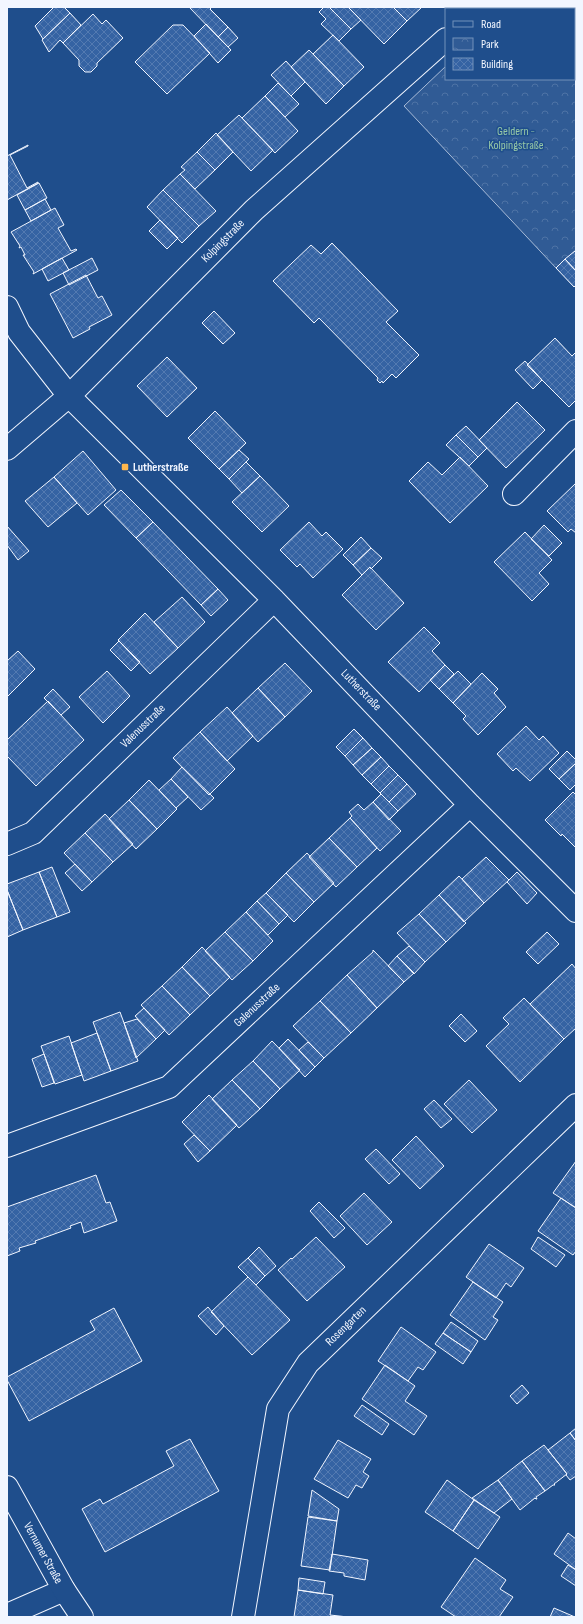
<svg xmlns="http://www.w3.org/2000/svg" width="583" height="1624" font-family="'Sofia Sans Condensed',sans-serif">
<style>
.park{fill:url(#park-crowns);stroke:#a8bbd7}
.building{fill:url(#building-cross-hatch);stroke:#f2f6ff}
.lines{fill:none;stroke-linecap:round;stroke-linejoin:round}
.minor-casing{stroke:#f2f6ff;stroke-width:24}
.tertiary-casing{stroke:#f2f6ff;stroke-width:24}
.minor{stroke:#1f4e8c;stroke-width:22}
.tertiary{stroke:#1f4e8c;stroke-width:22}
.poi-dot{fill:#ffb74d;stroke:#1f4e8c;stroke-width:1.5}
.labels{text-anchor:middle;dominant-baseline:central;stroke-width:3;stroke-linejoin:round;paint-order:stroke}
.park-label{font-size:12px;fill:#97c8a6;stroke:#1f4e8c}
.street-label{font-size:12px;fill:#f2f6ff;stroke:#1f4e8c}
.poi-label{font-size:12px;font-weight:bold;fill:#f2f6ff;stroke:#1f4e8c;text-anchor:start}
</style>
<defs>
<pattern id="park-crowns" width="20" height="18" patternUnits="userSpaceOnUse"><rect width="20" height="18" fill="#305b95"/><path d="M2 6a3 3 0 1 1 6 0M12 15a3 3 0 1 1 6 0" fill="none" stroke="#4e73a5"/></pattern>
<pattern id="building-cross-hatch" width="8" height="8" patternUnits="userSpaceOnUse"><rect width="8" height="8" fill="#3563a3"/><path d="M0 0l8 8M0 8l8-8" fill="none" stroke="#537ab1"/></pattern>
</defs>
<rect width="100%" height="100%" fill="#1f4e8c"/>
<path class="park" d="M446 66V79H574V75L576 77V250L556 268 404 106Z"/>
<path class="building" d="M54 7H64L70 13 43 39 35 26Z
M189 7H212L210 9 228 27 218 37Z
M324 7H329L351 29 339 41 321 24 326 19 319 12Z
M329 7H348L361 20 351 29Z
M348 7H393L407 21 384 44Z
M393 7H422L407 21Z
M70 13 81 25 63 43 60 40 49 52 42 40Z
M93 14 102 24 106 20 123 38 97 63V66L91 72H85L79 66V60L63 43Z
M206 24 231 50 218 63 194 36Z
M173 25H183L210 53 167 94 135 62Z
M228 27 238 38 228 47 218 37Z
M333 35 364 67 344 86 313 54Z
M309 50 344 86 326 104 291 67Z
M286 61 305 82 291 96 271 75Z
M278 83 299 104 285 117 265 96Z
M265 96 298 131 275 153 242 118Z
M239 115 273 150 251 171 217 135Z
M216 133 233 152 215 170 197 152Z
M28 145V146L10 155 27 188 38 182V183L7 200V156Z
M197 152 215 170 195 189 180 174 185 170 181 167Z
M180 174 216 211 199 226 163 190Z
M39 183 47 198 25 210 17 195Z
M163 190 199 226 182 243 147 207Z
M45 199 51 210 31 221 25 210Z
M55 208 64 225 58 228 71 251 76 249 77 250 33 274 34 272 23 255H25L21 247 19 248 20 246 11 232Z
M160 220 178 238 167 249 149 231Z
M332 243 398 311 386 322 419 355 396 378 392 374 383 383 382 381 380 383 377 380 378 378 319 318 314 323 273 281 311 245 321 254Z
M575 251 576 252V271L565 259Z
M62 258 69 270 48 281 42 269Z
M92 258 98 270 69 285 63 273Z
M565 259 576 271V285L574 287 556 268Z
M86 275 98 298 102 296 112 315 89 327 90 329 73 338 50 294Z
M214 311 235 333 223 344 202 323Z
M555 338 572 356 576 352V400L569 407 527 365Z
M167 357 197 388 167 417 137 386Z
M525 361 542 380 533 389 515 370Z
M517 402 545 430 506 468 479 440Z
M215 411 246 443 219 469 188 438Z
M466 426 487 448 478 457 456 435Z
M456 435 478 457 469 466 446 445Z
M239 450 249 459 229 479 219 469Z
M83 451 116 490 88 515 54 477Z
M460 457 488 486 450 523 409 481 428 462 442 475Z
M246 462 260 476 242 493 229 479Z
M260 476 289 506 262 532 232 502Z
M54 477 77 503 48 527 25 501Z
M576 483V533L571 529 568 532 547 511Z
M121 490 153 522 136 538 104 505Z
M153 522 218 589 201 605 136 538Z
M309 522 322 536 326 532 343 549 313 578 300 564 297 567 280 550Z
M544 525 562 543 549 556 531 539Z
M7 526 29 551 18 560 7 545Z
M525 532 552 560 539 573 549 584 532 601 494 562Z
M361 537 371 548 353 565 343 555Z
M371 548 382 558 371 569 370 567 362 575 353 565Z
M370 567 404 603 376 630 342 595Z
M218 589 228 600 211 616 201 605Z
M182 597 205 622 178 648 154 622Z
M145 613 178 648 150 674 118 640Z
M424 627 440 643 432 651 445 665 419 692 388 662Z
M119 641 140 662 131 671 110 650Z
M18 651 35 669 7 697V661Z
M285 663 312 691 285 717 258 688Z
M445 665 454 674 439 689 430 680Z
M107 671 130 696 103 723 79 697Z
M458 671 471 684 453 703 439 689Z
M482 673 498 689 494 693 506 707 478 735 463 719 466 716 453 703Z
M258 688 285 717 258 742 232 713Z
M53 689 70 707 61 715 44 698Z
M48 701 84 740 36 786 7 756V740Z
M227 707 253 736 227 761 200 732Z
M526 726 539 740 543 736 559 753 530 781 516 768 513 771 497 754Z
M354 729 363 738 345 756 336 747Z
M200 732 235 769 209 795 173 758Z
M363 738 372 748 353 765 345 756Z
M372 748 381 757 362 775 353 765Z
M567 751 576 760V763L559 779 549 769Z
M381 757 389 766 371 784 362 775Z
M576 763V784L570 790 559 779Z
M389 766 398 775 380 793 371 784Z
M182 767 214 798 201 810 171 779Z
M398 775 407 784 389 802 380 793Z
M171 779 188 797 176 808 159 790Z
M149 780 177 809 157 829 129 800Z
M407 784 416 794 398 811 389 802Z
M573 792 576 795V848L562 834 561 836 545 820Z
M381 794 398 811 389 820 373 802Z
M129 800 157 829 136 849 109 819Z
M373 802 401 831 380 851 350 818 352 816 349 812 358 804 364 810Z
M105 814 133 844 113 862 85 833Z
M350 818 377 848 357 867 329 838Z
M85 833 113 862 92 882 64 853Z
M329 838 357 867 336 887 309 857Z
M307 853 334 883 314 902 286 873Z
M486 857 509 880 484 903 462 879Z
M75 864 92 882 82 891 65 873Z
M52 867 70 912 57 917 39 872Z
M39 872 57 917 23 930 7 890V884Z
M517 872 537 893 527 904 507 882Z
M286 873 314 902 294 922 266 893Z
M459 876 484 903 464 922 439 895Z
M7 890 23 930 7 937Z
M266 893 288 915 279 924 257 901Z
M439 895 466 923 446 942 419 914Z
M257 901 279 924 268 935 246 912Z
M246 912 273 941 253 961 225 932Z
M419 914 446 942 425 962 397 933Z
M225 932 253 961 232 980 205 951Z
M547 932 559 944 538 964 526 952Z
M409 946 425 962 414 974 397 956Z
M202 947 230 977 210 996 182 967Z
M373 950 404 982 377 1008 347 975 373 952Z
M397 956 414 973 404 982 388 966Z
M572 964 576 969V1028L564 1039 530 1004Z
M182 967 210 996 190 1015 162 986Z
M347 975 377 1008 351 1033 320 1001Z
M162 986 190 1015 169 1035 141 1005Z
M524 998 564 1039 520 1082 486 1046 509 1024 503 1018Z
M320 1001 351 1033 324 1058 293 1026Z
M144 1008 165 1030 156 1039 135 1016Z
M120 1012 138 1061 111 1071 93 1022Z
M461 1014 477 1031 465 1042 449 1026Z
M137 1019 156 1039 136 1058 124 1023Z
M97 1033 111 1071 84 1081 71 1043Z
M69 1036 82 1075 55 1084 41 1046Z
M288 1039 315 1067 305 1077 279 1048Z
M272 1041 300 1070 280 1089 253 1061Z
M308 1042 324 1058 315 1067 299 1050Z
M44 1054 54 1083 42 1087 32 1059Z
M253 1061 280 1089 260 1109 232 1080Z
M232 1080 260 1109 239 1128 212 1099Z
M469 1080 497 1110 472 1133 444 1104Z
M209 1095 237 1125 210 1151 182 1122Z
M434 1100 452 1119 441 1128 424 1109Z
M194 1135 210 1151 198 1162 184 1144Z
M416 1136 444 1166 420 1189 392 1160Z
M376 1149 400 1174 389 1184 365 1159Z
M576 1161V1208L553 1193Z
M96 1175 106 1203 110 1202 117 1221 84 1233 81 1222 70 1226 71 1228 35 1241 36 1243 19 1248 20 1251 7 1256V1207Z
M364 1193 392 1222 367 1245 340 1216Z
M561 1198 576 1208V1251L573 1255 538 1231Z
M319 1202 345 1228 334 1238 310 1211Z
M316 1237 345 1267 307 1301 278 1270 291 1258 292 1259Z
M538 1237 565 1255 556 1267 531 1249Z
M489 1244 524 1268 511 1287 506 1283 496 1298 466 1277Z
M259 1247 276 1266 265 1276 248 1258Z
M248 1258 265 1276 256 1285 238 1267Z
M248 1277 290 1320 252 1355 211 1312Z
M473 1282 503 1302 493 1317 498 1320 485 1340 450 1315Z
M208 1307 224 1326 216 1335 198 1316Z
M114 1308 142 1361 29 1421 7 1380V1377L95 1330 90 1321Z
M451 1322 478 1341 471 1352 443 1333Z
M401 1327 436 1352 423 1370 418 1367 408 1381 378 1361Z
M443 1333 471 1352 463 1364 435 1344Z
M385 1365 415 1386 405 1401 427 1416 414 1435 362 1399Z
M522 1385 529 1393 517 1404 510 1396Z
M362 1405 389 1424 382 1435 354 1416Z
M576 1428V1441L570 1433Z
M570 1433 576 1441V1476L570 1480 566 1475 567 1474 548 1450Z
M190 1439 219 1491 105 1552 82 1509 100 1499 103 1504 174 1466 166 1451Z
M338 1440 371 1459 363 1472 369 1476 362 1488 356 1485 348 1498 314 1479Z
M544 1445 567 1474 554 1484 555 1485H553L545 1491 522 1461Z
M522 1461 545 1491 536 1497 537 1499H536L535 1498 520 1510 498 1480Z
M447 1480 474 1500 453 1531 425 1512Z
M498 1480 512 1499 494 1513 472 1498Z
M312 1490 339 1509 337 1521 308 1516Z
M474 1500 500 1517 478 1549 453 1531Z
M308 1517 337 1521 330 1570 301 1566Z
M568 1533 576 1539V1566L575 1569 554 1554Z
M332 1554 368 1560 365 1580 344 1576V1573L329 1571Z
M475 1558 506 1580 500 1589 513 1597 499 1617H456L441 1607Z
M568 1565 576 1570V1586L561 1576Z
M299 1578 325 1582 323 1594 298 1590Z
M298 1590 333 1595 330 1615 348 1617H294Z
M554 1608 575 1617H550Z"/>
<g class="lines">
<g class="minor-casing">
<path id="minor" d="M480 9 482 7
M7 307 19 332 69 396 274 600 470 805 576 911
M7 449 69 396 254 210 446 39
M514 494 576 431
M7 844 33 833 274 600
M7 1146 169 1087 470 805
M7 1615 64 1590
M243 1617 278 1409 308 1363 576 1105"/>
</g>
<g class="tertiary-casing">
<path id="tertiary" d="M7 1487 64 1590 82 1617"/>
</g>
<use href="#minor" class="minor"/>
<use href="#tertiary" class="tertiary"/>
</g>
<rect class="poi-dot" x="121" y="463" width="8" height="8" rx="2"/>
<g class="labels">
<g class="park-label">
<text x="516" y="131">Geldern -<tspan x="516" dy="14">Kolpingstraße</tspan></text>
</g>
<g class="street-label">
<text transform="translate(223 241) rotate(-45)">Kolpingstraße</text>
<text transform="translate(361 690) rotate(46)">Lutherstraße</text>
<text transform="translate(143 726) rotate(-44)">Valenusstraße</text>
<text transform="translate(257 1005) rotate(-43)">Galenusstraße</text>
<text transform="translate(346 1326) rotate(-44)">Rosengarten</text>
<text transform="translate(43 1553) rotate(61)">Vernumer Straße</text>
</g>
<g class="poi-label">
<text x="133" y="467">Lutherstraße</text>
</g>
</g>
<rect width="583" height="1624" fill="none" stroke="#f2f6ff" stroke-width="16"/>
<rect x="445" y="8" width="130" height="72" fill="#1f4e8c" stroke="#7391ba"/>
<rect x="453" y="21" width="20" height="6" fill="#1f4e8c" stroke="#7391ba"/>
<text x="481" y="28" font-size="12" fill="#f2f6ff">Road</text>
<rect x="453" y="38" width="20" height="12" fill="url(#park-crowns)" stroke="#7391ba"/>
<text x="481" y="48" font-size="12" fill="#f2f6ff">Park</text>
<rect x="453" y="58" width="20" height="12" fill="url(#building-cross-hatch)" stroke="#7391ba"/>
<text x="481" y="68" font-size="12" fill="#f2f6ff">Building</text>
</svg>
